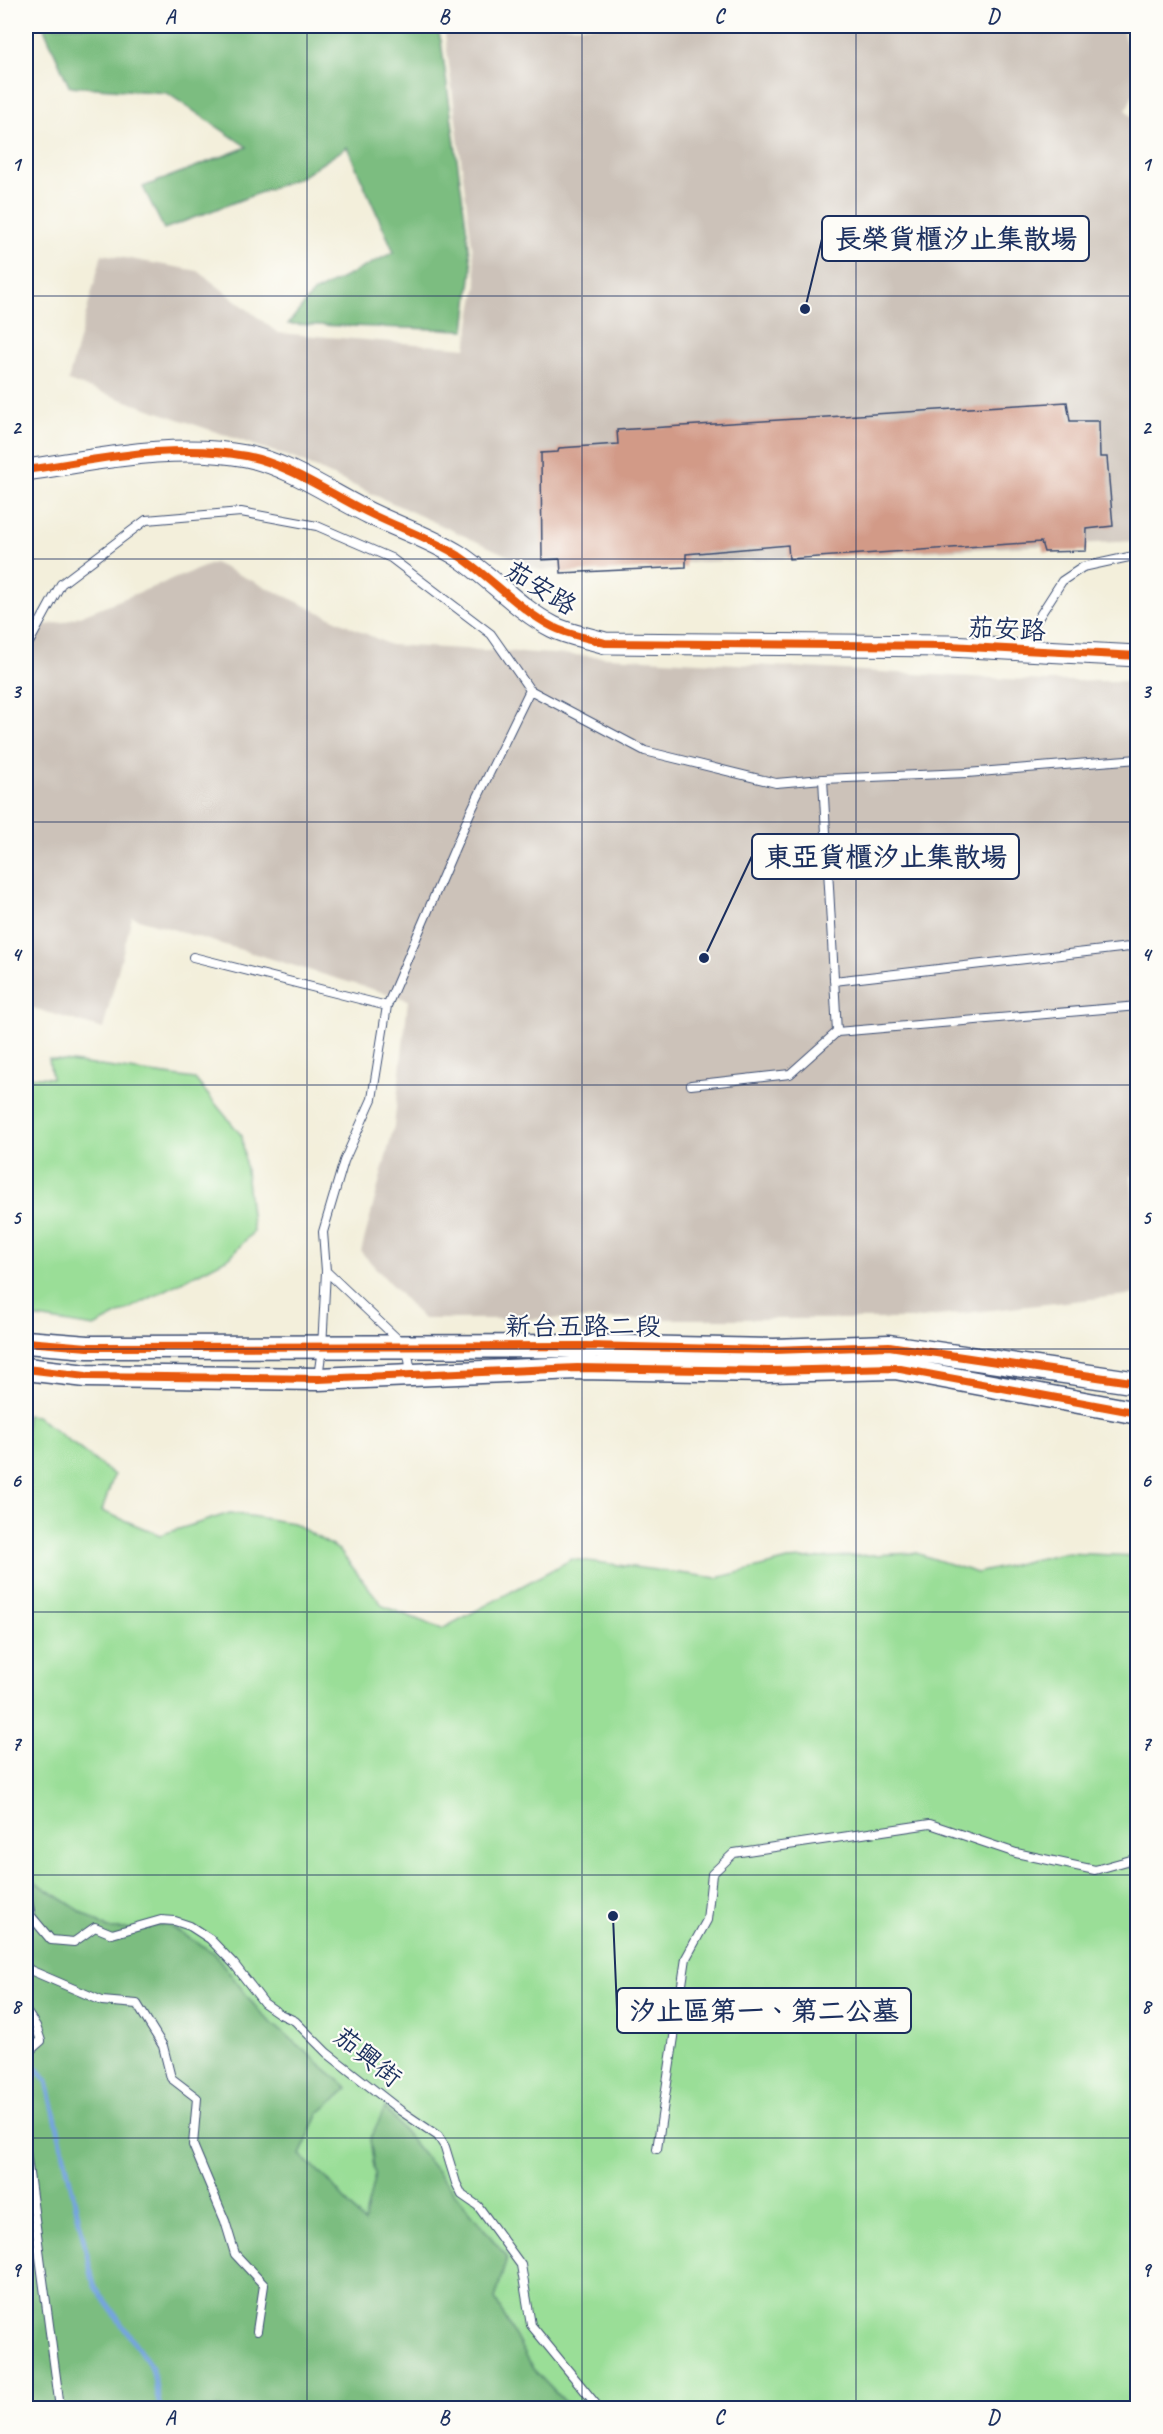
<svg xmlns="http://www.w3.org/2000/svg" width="1163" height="2434" font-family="Caveat,'LXGW WenKai TC',sans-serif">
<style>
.industrial{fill:#ccc2b9}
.green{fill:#9ade97;stroke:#5a867a;stroke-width:1.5}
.forest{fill:#7bbd80;stroke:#4b766f;stroke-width:1.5}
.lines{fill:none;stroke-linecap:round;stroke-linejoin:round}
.stream{stroke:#74a4de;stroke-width:5}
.building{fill:#d29a87}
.lane-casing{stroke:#3b4c71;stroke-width:10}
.secondary-casing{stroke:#3b4c71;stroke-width:23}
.primary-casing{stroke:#3b4c71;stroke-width:25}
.lane{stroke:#fff;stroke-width:8}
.secondary{stroke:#fff;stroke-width:21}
.primary{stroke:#fff;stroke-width:22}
.cycleway-casing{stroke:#fdfcf7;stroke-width:11}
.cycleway{stroke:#e8590c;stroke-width:8}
.grid{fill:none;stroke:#1b2f5e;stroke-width:1.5;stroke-opacity:0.55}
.labels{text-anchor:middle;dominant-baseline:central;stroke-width:4.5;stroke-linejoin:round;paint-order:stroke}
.street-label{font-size:26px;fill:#1b2f5e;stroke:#fdfcf7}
.leader{fill:none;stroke:#1b2f5e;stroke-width:2}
.callout-dot{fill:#1b2f5e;stroke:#fdfcf7;stroke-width:2}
.callout{fill:#fdfcf7;stroke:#1b2f5e;stroke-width:2}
.callout-label{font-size:27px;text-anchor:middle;font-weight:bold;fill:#1b2f5e}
.neatline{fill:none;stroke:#1b2f5e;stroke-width:2}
.grid-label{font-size:20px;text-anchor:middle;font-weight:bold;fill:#1b2f5e}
</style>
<rect width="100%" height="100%" fill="#fdfcf7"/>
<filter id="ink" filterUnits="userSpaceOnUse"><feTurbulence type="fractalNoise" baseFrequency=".0167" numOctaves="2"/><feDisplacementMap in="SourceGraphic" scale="12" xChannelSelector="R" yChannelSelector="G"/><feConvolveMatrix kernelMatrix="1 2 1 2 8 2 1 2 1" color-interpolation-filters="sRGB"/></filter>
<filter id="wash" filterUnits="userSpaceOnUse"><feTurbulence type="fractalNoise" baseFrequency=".008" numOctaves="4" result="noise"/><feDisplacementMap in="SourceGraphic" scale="24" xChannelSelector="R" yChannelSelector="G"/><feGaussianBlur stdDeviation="1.35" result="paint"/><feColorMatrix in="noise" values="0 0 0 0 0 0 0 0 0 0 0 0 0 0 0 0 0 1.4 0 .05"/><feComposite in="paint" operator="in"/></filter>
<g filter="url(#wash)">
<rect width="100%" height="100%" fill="#f3efdb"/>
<path class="industrial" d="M444 26H1121L1138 81 1137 87 1126 110 1138 125 1137 541 539 570 298 460 68 381 102 254 198 271 278 333 466 348 477 284Z
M214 563 390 645 1044 681H1137L1138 1174 1131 1176 1137 1249V1294L912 1319H423L361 1252 394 1126 408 1000 132 917 103 1029 26 1006V628L64 622Z"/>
<path class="green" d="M49 1059 195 1079 242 1136 253 1232 230 1257 94 1327 26 1316V1076L52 1078Z
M26 1415 36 1416 114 1475 102 1511 160 1535 230 1513 293 1523 339 1550 383 1606 442 1629 572 1559 717 1578 788 1560 849 1556 916 1553 977 1573 1063 1553 1137 1556V2408H570L533 2369 495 2299 507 2257 385 2109 370 2139 375 2174 364 2224 327 2179 300 2155 319 2113 348 2088 261 2014 214 1953 166 1924 135 1929H108L32 1880 26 1843Z"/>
<path class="forest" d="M43 26H437L441 41 472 269 465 330 288 324 313 293 394 252 347 147 301 177 164 229 143 187 247 147 167 93 69 86Z
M26 1873 32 1880 108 1929H135L166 1924 214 1953 261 2014 348 2088 319 2113 300 2155 327 2179 364 2223 375 2174 370 2139 385 2108 507 2257 495 2299 533 2369 570 2408H26Z"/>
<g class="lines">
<path class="stream" d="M34 2066 47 2081 94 2285 152 2368 160 2408"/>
</g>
<g id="blocks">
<path class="building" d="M1067 402 1070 421H1099L1100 457H1107L1113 526 1087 529 1086 551 1044 552 1041 542 789 559 788 545 686 554V567L561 573 560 559 542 560 541 453 558 452 559 448 618 444 617 430Z"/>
</g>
</g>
<g filter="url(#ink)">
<use href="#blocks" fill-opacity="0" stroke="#3b4c71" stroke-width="1.5"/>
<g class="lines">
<g class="lane-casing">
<path id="lane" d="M26 648 61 584 146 520 241 512 317 526 391 558 491 634 530 690 470 813 387 1006 372 1099 344 1161 323 1232 326 1271 322 1348 318 1377
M1019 648 1062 581 1083 567 1138 555
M530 690 645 751 776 783 823 779 837 1032 1138 1006
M823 779 967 773 1138 759
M193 957 387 1006
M834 981 1138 946
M691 1085 790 1074 837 1032
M326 1271 407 1348 411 1372
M26 1890 31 1916 51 1940 74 1942 95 1927 112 1934 161 1920 175 1921 190 1926 210 1939 234 1964 264 2003 280 2014 295 2021 327 2053 401 2111 438 2136 445 2147 456 2183 462 2195 478 2206 521 2265 531 2325 599 2408
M26 1966 30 1970 102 2001 137 2004 163 2046 171 2078 197 2098 193 2145 225 2221 235 2254 264 2285 257 2331
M26 2011 36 2026 41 2041 26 2054
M657 2149 686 1958 707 1920 712 1874 734 1853 930 1824 1016 1853 1095 1870 1138 1858
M26 2151 60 2408"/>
</g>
<g class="secondary-casing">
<path id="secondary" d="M26 470C97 460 173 442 246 456 291 465 333 496 373 515 402 529 432 539 459 556 492 578 518 609 553 627 568 635 589 638 605 643L949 646 1138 656"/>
</g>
<g class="primary-casing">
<path id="primary" d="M26 1342 88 1347 585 1346 774 1350 889 1346 1138 1383
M26 1369 86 1376 318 1379 577 1368 768 1371 895 1368 1138 1413"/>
</g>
<use href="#lane" class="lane"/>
<use href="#secondary" class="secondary"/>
<use href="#primary" class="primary"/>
<g class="cycleway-casing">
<path id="cycleway" d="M26 470C97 460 173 442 246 456 291 465 333 496 373 515 402 529 432 539 459 556 492 578 518 609 553 627 568 635 589 638 605 643L949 646 1138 656
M26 1342 88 1347 585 1346 774 1350 889 1346 1138 1383
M26 1369 86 1376 318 1379 577 1368 768 1371 895 1368 1138 1413"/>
</g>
<use href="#cycleway" class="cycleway"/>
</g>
</g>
<path class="grid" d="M307 26V2408M582 26V2408M856 26V2408M26 296H1138M26 559H1138M26 822H1138M26 1085H1138M26 1349H1138M26 1612H1138M26 1875H1138M26 2138H1138"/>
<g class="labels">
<g class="street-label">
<text transform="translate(541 588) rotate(32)">茄安路</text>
<text transform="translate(1007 629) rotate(3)">茄安路</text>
<text x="583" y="1326">新台五路二段</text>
<text transform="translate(368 2057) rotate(39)">茄興街</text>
</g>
</g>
<path class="leader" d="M805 309L822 239M704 958L752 856M613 1916L617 2010"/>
<g class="callout-dot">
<circle cx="805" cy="309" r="6"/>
<circle cx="704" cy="958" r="6"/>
<circle cx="613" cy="1916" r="6"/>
</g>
<g class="callout">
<rect x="822" y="216" width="267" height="45" rx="6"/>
<rect x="752" y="834" width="267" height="45" rx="6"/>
<rect x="617" y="1988" width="294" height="45" rx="6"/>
</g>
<g class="callout-label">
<text x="956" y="248">長榮貨櫃汐止集散場</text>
<text x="886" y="866">東亞貨櫃汐止集散場</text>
<text x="764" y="2020">汐止區第一、第二公墓</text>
</g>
<rect width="1163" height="2434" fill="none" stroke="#fdfcf7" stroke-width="66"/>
<rect x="33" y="33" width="1097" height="2368" class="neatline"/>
<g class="grid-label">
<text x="170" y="23">A</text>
<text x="444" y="23">B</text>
<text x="719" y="23">C</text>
<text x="993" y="23">D</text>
<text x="16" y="171">1</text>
<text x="1146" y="171">1</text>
<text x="16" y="434">2</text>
<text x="1146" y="434">2</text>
<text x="16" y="698">3</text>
<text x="1146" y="698">3</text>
<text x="16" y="961">4</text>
<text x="1146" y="961">4</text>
<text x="16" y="1224">5</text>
<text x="1146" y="1224">5</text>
<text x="16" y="1487">6</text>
<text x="1146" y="1487">6</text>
<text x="16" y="1750">7</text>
<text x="1146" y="1750">7</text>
<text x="16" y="2013">8</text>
<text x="1146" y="2013">8</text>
<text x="16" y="2276">9</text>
<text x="1146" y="2276">9</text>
<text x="170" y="2424">A</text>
<text x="444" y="2424">B</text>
<text x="719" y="2424">C</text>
<text x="993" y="2424">D</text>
</g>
</svg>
